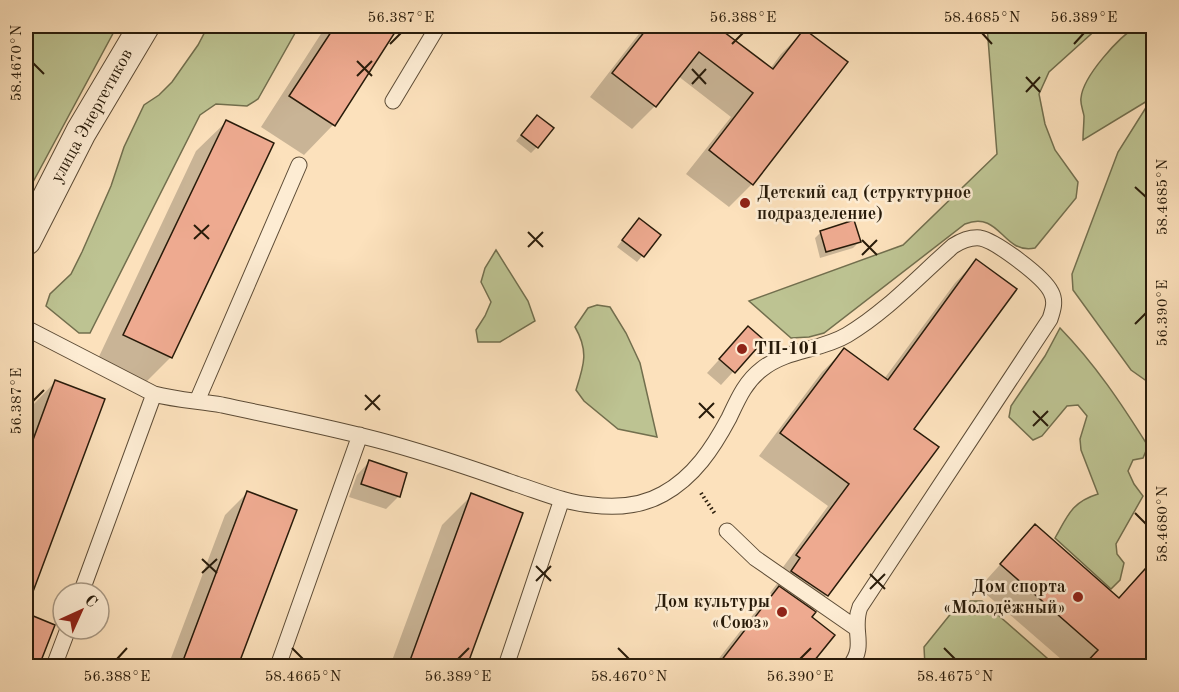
<svg xmlns="http://www.w3.org/2000/svg" width="1179" height="692" font-family="'Old Standard TT',serif">
<style>
.green{fill:#bdc392;stroke:#726f4e;stroke-width:1.5}
.shadow{fill:#0003}
.building{fill:#eeaa90;stroke:#281b0a;stroke-width:1.5}
.lines{fill:none;stroke-linecap:round;stroke-linejoin:round}
.service-casing{stroke:#5d4c36;stroke-width:17}
.minor-casing{stroke:#5d4c36;stroke-width:32}
.path{stroke:#281b0a;stroke-width:4;stroke-dasharray:1.5 3;stroke-linecap:butt}
.service{stroke:#fdecd3;stroke-width:15}
.minor{stroke:#fdecd3;stroke-width:30}
.ticks{fill:none;stroke:#281b0a;stroke-width:2}
.poi-dot{fill:#8f2418;stroke:#fdecd3;stroke-width:2}
.labels{text-anchor:middle;dominant-baseline:central;stroke-width:5;stroke-linejoin:round;paint-order:stroke}
.street-label{font-size:18px;fill:#281b0a;stroke:#fdecd3}
.poi-label{font-size:18px;font-weight:bold;fill:#281b0a;stroke:#fdecd3;text-anchor:start}
.neatline{fill:none;stroke:#281b0a;stroke-width:2}
.ticks-label{font-size:15px;text-anchor:middle;fill:#281b0a}
</style>
<rect width="100%" height="100%" fill="#fce1bc"/>
<filter id="stains"><feTurbulence type="fractalNoise" baseFrequency=".00333" numOctaves="4"/><feColorMatrix values="0 0 0 0 .2 0 0 0 0 .09 0 0 0 0 .02 0 0 0 .5 -.17"/></filter>
<radialGradient id="worn" r=".72"><stop offset=".6" stop-color="#630" stop-opacity="0"/><stop offset="1" stop-color="#630" stop-opacity=".3"/></radialGradient>
<path class="green" d="M26 26H117L26 195Z
M208 26H299L258 99 247 106 216 104 200 115 90 333H79L46 306 50 294 71 274 82 252 111 186 124 147 144 105 159 95 172 82 198 45Z
M987 26H1100L1049 72 1039 94 1045 124 1055 150 1078 182 1076 198 1035 248C1002 255 1001 210 965 224L824 333 809 337 791 338 749 301 903 245 997 154Z
M1137 26H1154V381L1148 382 1131 370 1073 290 1072 274 1118 152 1152 98 1083 140C1083 132 1084 124 1084 116 1083 110 1080 104 1081 98 1083 76 1119 37 1137 26Z
M496 250 528 301 535 321 500 342H478L476 330 485 316 491 302 481 282 485 268Z
M597 305 610 307 626 333 640 363 657 437 618 429 584 401 576 390C584 365 589 351 575 327L588 308Z
M1060 328C1095 364 1121 403 1148 446L1143 458 1133 460 1128 471 1134 484 1143 496 1116 544 1117 554 1124 563 1120 580 1111 589 1055 538C1068 515 1072 502 1098 494L1081 450 1080 439 1087 416 1078 405 1067 406 1042 436 1033 440 1009 417 1011 406 1045 356Z
M961 601H982L1056 666H925L924 647Z"/>
<path class="shadow" d="M326 26H397L333 125 304 155 261 127Z
M645 26H716L770 69 781 54 804 31 752 184 729 207 686 174 731 117 678 76 655 106 632 129 590 97Z
M226 122 171 357 141 387 95 365 196 151Z
M531 123 537 147 531 153 516 141Z
M633 226 659 235 637 262 617 247Z
M821 232 859 242 853 248 820 258 815 238Z
M976 261 912 429 937 447 826 595 811 611 810 617 833 635 808 666H713L756 611 772 595 770 593 779 581 775 578 828 506 759 456 822 372 844 350 884 379 955 283Z
M762 340 721 385 707 373 736 341Z
M55 382 103 400 26 607V424L33 405Z
M369 462 399 496 386 509 349 497 357 475Z
M247 493 295 511 236 666H168L225 515Z
M472 495 521 514 465 666H390L442 525Z
M1035 526 1118 599 1154 661 1148 666H1069L979 588Z
M26 615 53 626 38 666H26Z"/>
<path class="building" d="M335 26H399L335 126 289 96Z
M649 26H716L773 69 804 29 848 62 753 185 709 150 753 93 699 52 656 107 612 73Z
M537 115 554 128 538 148 521 135Z
M226 120 274 143 172 358 123 335Z
M639 218 661 235 644 257 622 240Z
M854 220 861 242 826 252 820 231Z
M976 259 1017 289 914 429 939 447 828 596 791 571 800 558 796 555 849 484 780 433 844 348 888 380Z
M748 326 764 340 735 373 719 359Z
M55 380 105 399 28 605H26V459Z
M369 460 407 473 400 497 361 484Z
M247 491 297 510 238 666H181Z
M471 493 523 513 467 666H408Z
M1035 524 1119 598 1154 559V666H1083L1098 650 1000 564Z
M779 586 816 612 812 617 835 635 810 666H717Z
M26 613 55 625 39 666H26Z"/>
<g class="lines">
<g class="service-casing">
<path id="service" d="M393 101 438 26
M26 328 154 394C176 400 199 401 222 405 277 417 334 428 389 443 432 455 474 469 516 484 541 492 566 503 592 505 616 508 642 506 663 494 694 477 713 448 729 418 738 399 745 382 762 369 787 349 820 351 847 335 886 312 919 276 953 246 961 241 970 237 980 238 996 241 1044 277 1051 292 1056 301 1053 310 1050 319L860 607C851 630 867 645 850 666
M197 401 299 165
M727 531 755 558 856 628
M81 593 154 394
M54 666 68 629
M278 666 360 435
M506 666 562 499"/>
</g>
<g class="minor-casing">
<path id="minor" d="M26 240 81 132 144 26"/>
</g>
<path class="path" d="M701 493 715 514"/>
<use href="#service" class="service"/>
<use href="#minor" class="minor"/>
</g>
<path class="ticks" d="M982 33 992 44M390 44 401 33M732 44 743 33M1074 44 1084 33M357 61 372 76M33 63 44 74M692 69 706 84M357 76 372 61M1026 77 1040 92M692 84 706 69M1026 92 1040 77M1135 187 1146 197M194 225 209 239M528 232 543 247M194 239 209 225M862 240 877 255M528 247 543 232M862 255 877 240M1135 324 1146 313M365 395 380 410M33 401 44 390M699 403 714 418M365 410 380 395M1033 411 1048 426M699 418 714 403M1033 426 1048 411M1135 513 1146 524M202 559 217 573M536 566 551 581M202 573 217 559M870 574 885 589M536 581 551 566M870 589 885 574M292 648 303 659M618 648 629 659M944 648 955 659M117 659 127 648M458 659 469 648M800 659 811 648"/>
<g class="poi-dot">
<circle cx="745" cy="203" r="6"/>
<circle cx="742" cy="349" r="6"/>
<circle cx="1078" cy="597" r="6"/>
<circle cx="782" cy="612" r="6"/>
</g>
<g class="labels">
<g class="street-label">
<text transform="translate(92 116) rotate(-61)">улица Энергетиков</text>
</g>
<g class="poi-label">
<text x="757" y="193">Детский сад (структурное<tspan x="757" dy="21">подразделение)</tspan></text>
<text x="754" y="349">ТП-101</text>
<text x="1066" y="587" text-anchor="end">Дом спорта<tspan x="1066" dy="21">«Молодёжный»</tspan></text>
<text x="770" y="602" text-anchor="end">Дом культуры<tspan x="770" dy="21">«Союз»</tspan></text>
</g>
</g>
<rect width="1179" height="692" fill="none" stroke="#fce1bc" stroke-width="66"/>
<g transform="translate(81 611) rotate(45)"><circle r="28" fill="#fdecd3" stroke="#a89883" stroke-width="1.5"/>
<path d="M0-4.5L10 22L0 15L-10 22Z" fill="#8f2418"/>
<text y="-9" font-size="16" font-weight="bold" text-anchor="middle" fill="#281b0a">С</text>
</g>
<rect x="33" y="33" width="1113" height="626" class="neatline"/>
<g class="ticks-label">
<text x="401" y="22">56.387°E</text>
<text x="743" y="22">56.388°E</text>
<text x="982" y="22">58.4685°N</text>
<text x="1084" y="22">56.389°E</text>
<text transform="translate(16 63) rotate(-90)" y="5">58.4670°N</text>
<text transform="translate(1162 197) rotate(-90)" y="5">58.4685°N</text>
<text transform="translate(1162 313) rotate(-90)" y="5">56.390°E</text>
<text transform="translate(16 401) rotate(-90)" y="5">56.387°E</text>
<text transform="translate(1162 524) rotate(-90)" y="5">58.4680°N</text>
<text x="117" y="681">56.388°E</text>
<text x="303" y="681">58.4665°N</text>
<text x="458" y="681">56.389°E</text>
<text x="629" y="681">58.4670°N</text>
<text x="800" y="681">56.390°E</text>
<text x="955" y="681">58.4675°N</text>
</g>
<rect width="100%" height="100%" filter="url(#stains)"/>
<rect width="100%" height="100%" fill="url(#worn)"/>
</svg>
